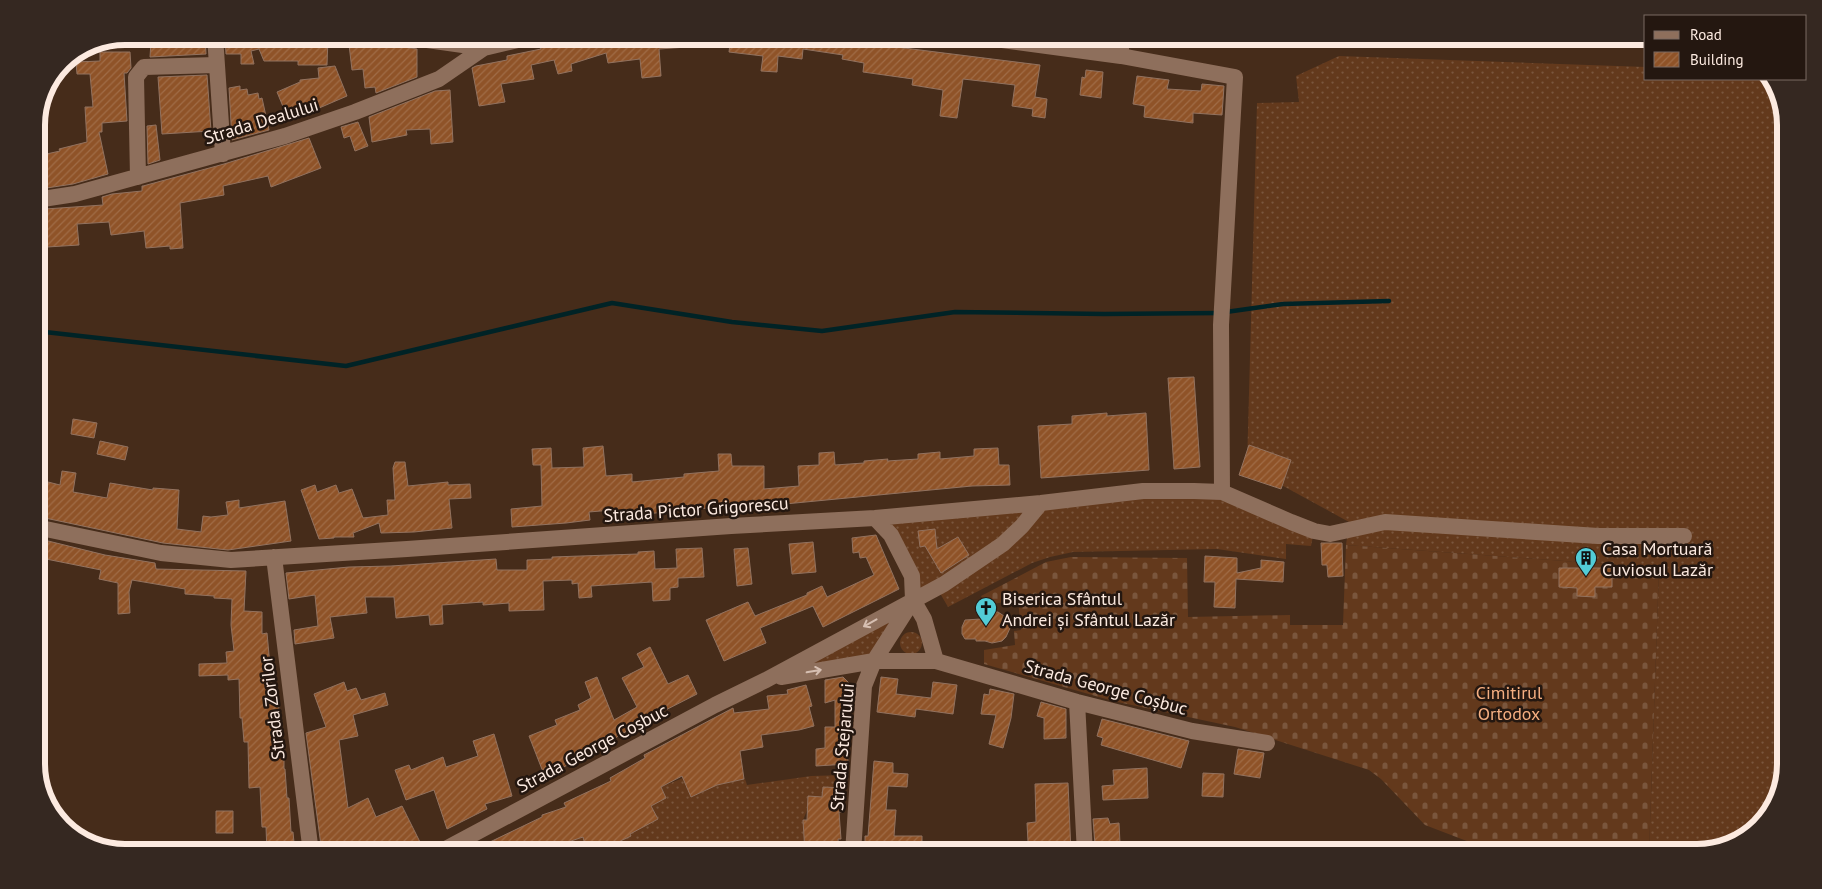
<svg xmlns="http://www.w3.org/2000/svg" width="1822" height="889" font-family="'PT Sans',sans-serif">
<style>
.grass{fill:url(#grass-dots)}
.cemetery{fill:url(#cemetery-stones)}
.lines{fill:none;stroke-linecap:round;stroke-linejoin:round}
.stream{stroke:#002326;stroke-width:4.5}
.building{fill:url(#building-hatch);stroke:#92725f}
.minor{stroke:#8e6f5c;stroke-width:16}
.oneway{stroke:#d6bfb2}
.labels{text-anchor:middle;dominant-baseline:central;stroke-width:5;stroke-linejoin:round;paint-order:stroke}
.street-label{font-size:18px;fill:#fceae0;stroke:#241710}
.poi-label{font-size:18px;fill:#fceae0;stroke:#241710;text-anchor:start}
.park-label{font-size:18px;fill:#f6af81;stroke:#241710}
.rim{fill:none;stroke:#fceae0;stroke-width:6}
</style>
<defs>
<pattern id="grass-dots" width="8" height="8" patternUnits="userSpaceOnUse" patternTransform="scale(1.25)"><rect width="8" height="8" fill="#63391c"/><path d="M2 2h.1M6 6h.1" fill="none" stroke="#7a563d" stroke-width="1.8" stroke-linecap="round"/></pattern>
<pattern id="cemetery-stones" width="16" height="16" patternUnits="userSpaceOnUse" patternTransform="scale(1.25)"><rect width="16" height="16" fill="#63391c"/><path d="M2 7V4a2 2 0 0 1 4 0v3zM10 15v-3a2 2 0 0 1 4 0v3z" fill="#7a563d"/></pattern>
<pattern id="building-hatch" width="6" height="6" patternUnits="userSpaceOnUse" patternTransform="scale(1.25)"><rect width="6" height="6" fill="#8f5328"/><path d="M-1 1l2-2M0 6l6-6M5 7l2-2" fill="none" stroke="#a06c47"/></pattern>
</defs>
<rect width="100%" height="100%" fill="#462c1a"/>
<path class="grass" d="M1339 56 1646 67V79H1772L1786 119V764L1777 803 1746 838 1697 853H1649L1659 568 1346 545 1349 522 1247 466 1257 103 1299 102 1296 76Z
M1194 491 1314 531 1311 546 1286 544V559L1217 549 1073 552 1050 557 1032 563 948 607 937 588 913 600 874 661 766 680 913 600 912 576 875 518Z
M900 643a11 11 0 1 1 22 0a11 11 0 1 1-22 0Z
M845 775 844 788 823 787 822 797H808V808L803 820 804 842 767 849 768 853H569L568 842 557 810 565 806 577 834 595 826 607 848 631 836 618 807 647 825 658 819 651 806 666 798 661 787 683 778 692 797 717 785 745 779 747 785 811 776Z"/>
<path class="cemetery" d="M1132 36H1646V48L1131 46Z
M1346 545 1659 568 1649 853H1498L1425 825 1381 779 1369 770 1235 727 1113 701 984 664V650L1015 645 1014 631 1021 630 1018 600 986 605 981 596 1046 562 1071 557 1187 558 1188 617 1290 615V625H1343Z"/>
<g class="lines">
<path class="stream" d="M1226 312 1283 304 1389 301
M36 331 346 366 612 303 732 322 822 331 955 312 1104 314 1219 313"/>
</g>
<path class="building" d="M185 36H205L206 54 150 57 151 42 181 43Z
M225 36 328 38 327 65H298V61H264L259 49 251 51 254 64H241V54H226Z
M348 36 375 39V43H392L398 46 417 49V77L376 93 375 87 365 88 363 69 352 70Z
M581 36H714L715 45 659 49 661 76 642 78 640 59 608 63 606 53 571 64 572 71 558 74 554 60 531 65 534 79 501 84 505 102 479 106 472 68 476 66 507 60V56L541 49 540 46Z
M731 36H825L896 47 1040 65 1035 97 1047 99 1045 118 1032 116 1033 109 1012 106 1015 85 963 79 957 118 940 116 943 90 912 85 913 79 863 72 864 63 842 59 843 55 803 49 802 59 778 56 777 72 761 71 763 56 729 52Z
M100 52H130L131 68 127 73H124L127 121 102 123V132H99L108 174 73 184 40 189 37 173 45 171 42 155 60 151 59 149 87 142 85 107H93L90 74H77L76 62 100 61Z
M335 66 347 96 289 121 277 92 300 82V80L319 78 318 68Z
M1086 70 1103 72 1101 98 1080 95 1082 77 1085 78Z
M207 75 211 131 162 134 158 77Z
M1137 76 1169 80 1167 89 1201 91 1202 84 1224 86 1222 115 1193 113V123L1144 117 1145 106 1133 104Z
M240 86V90L247 89 248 95 258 93 259 99 262 98 269 130 232 140 229 88Z
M450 90 453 142 431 144 430 129 406 130 407 135 372 142 369 117 435 91Z
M358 122 368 146 355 151 350 136 344 138 341 127Z
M156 125 160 160 148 164 147 126Z
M309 138 321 168 271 187 268 176 223 186 224 195 180 203 183 248 170 249V246L146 248 144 231 111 235 109 222 77 224 79 245 47 247 45 209 103 205 102 197 112 194 142 191V186H143L224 164Z
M1194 377 1200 467 1174 469 1168 378Z
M1107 413V416L1146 413 1149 470 1041 478 1038 426 1072 424V416Z
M73 419 97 423 94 438 71 434Z
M100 441 128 447 125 460 97 454Z
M1249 445 1291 460 1281 489 1239 475Z
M603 446 606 476 632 474V482L684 477V474L719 471 718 454H731L732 466H764V489L799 486 798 466 819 465V453L834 452 835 465 864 463V461L888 459 887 461 918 459V454L940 452V459L974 456V449L998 448 999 465H1009L1010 485 972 486 764 506H734V508H708L645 514V512L612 515V510L589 512 590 520 566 523 512 527 511 509 542 506 541 465H533L532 449 551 448 552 468 584 467 583 448Z
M395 462H405L408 486 448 482V485L470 484 471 498 449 499 452 528 414 532 381 533 379 523 353 533 354 537H334V538L319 539 301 490 315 485 317 492 336 485 339 493 352 489 363 518 388 515 387 500H395L393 468Z
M62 471 76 473 73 492 107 498 110 483 153 490V488L179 490 177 529 201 532 203 516 211 517 228 515 226 502 239 500V508L285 501 291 541 228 550 163 543 45 518 36 515V479L60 485Z
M935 529 937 549 958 537 969 555 941 573 925 546 920 547 918 531Z
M876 535 899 589 823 627 813 606 760 628 766 643 724 661 706 620 748 602 755 616 807 595V593L822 586 827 597 874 575 866 557 860 558 859 552 853 553 852 538Z
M40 539 105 555 155 563 156 569 246 571 244 611 262 612V634L267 633 273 698H278L282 747H284V769H285L287 798H289L291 832H293L295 853H267L266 827H262L260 787 249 788 248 742H244L242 718H240L239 679 228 680V675L199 676V664L227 663 226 652 234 651 231 625 232 599 214 598V596L185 594V589L132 580 129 592 130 613 118 614V583L99 579 101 570 36 557Z
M813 542 816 572 792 574 789 544Z
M1321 543H1342L1343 576 1328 577 1327 565H1322Z
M702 548 704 577 678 578V587L670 588V600L653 601 652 582 591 586 592 597 579 598 578 583 572 584V580L543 581 544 610 509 611V603L483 605V602L442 605 443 624 430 625 429 615 396 618 394 597H365L367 613 330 617 334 638 295 644 294 630 318 626 315 595 289 599 286 573 349 567 391 566 496 559 497 570H527V560L552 559V557L638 554V552L654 551 655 569 677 568 676 549Z
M748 548 752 584 737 586 734 549Z
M1205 556 1237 558V573L1261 568V560L1284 562 1283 582 1236 579 1235 608 1214 607 1215 582H1204Z
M1559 568H1612V587H1595V597L1577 596V588L1559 587Z
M993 612H998L1007 618 1010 628 1006 637 1002 641 992 643 985 641H976V639H965L962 634V627L965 620 981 619 988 613Z
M650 647 668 684 688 675 697 694 642 722 590 753 560 769V771L545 777 529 736 557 725 555 720 580 710 578 705 591 698 585 682 597 677 614 720 637 707 622 678 644 667 637 654Z
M843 677 851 685 850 726 846 725 848 764 816 766V749L825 748V727H835V700L825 703V680Z
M881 677 898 679 896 694 931 698 933 682 957 685 953 714 916 709 915 717 877 712Z
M344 682 347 691 356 688 361 700 385 693 388 705 353 715 358 736 339 740 348 808 368 798 376 817 402 806 421 844 404 853H322L306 733 326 727 314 694Z
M806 685 812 706 809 707 814 726 799 730 761 735 763 747 740 751 744 779 717 785 691 797 682 776 661 787 666 798 651 806 658 819 630 834 631 836 595 853H587L583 837 535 853H467L542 817V815L566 807 564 803 611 781 610 778 645 758 644 755 733 708 734 713 769 709 767 696 788 694 787 690Z
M990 689 1014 694 1011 718 1003 748 989 744 996 715 981 714 984 694 989 695Z
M1041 702 1066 709V738L1044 739V718L1037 716Z
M1102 719 1189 741 1181 768 1101 745 1103 738 1097 736Z
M494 734 512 796 485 804 487 809 447 829 434 790 406 800 395 770 409 765 411 770 443 757 446 767 478 756 473 741Z
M1238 749 1264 753 1260 778 1234 774Z
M874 761 893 763V773L908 774 907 787 888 786 886 810H896L894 836H922V853H865V836H868Z
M1147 768 1148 798 1103 800 1102 786 1114 785 1113 770Z
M1203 773 1224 774 1223 797 1202 796Z
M1068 783 1071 853H1037L1036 842H1028L1027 823 1036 822 1035 784Z
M823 787 844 788 842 812H839L841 839H838L839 853H805L803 820H807L808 796 822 797Z
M216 811H233V833H216Z
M1108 818 1110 824 1119 823 1120 843 1095 845 1093 819Z"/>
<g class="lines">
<path class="minor" d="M215 36 223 154
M399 36 484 48 535 36
M973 36 1121 56 1235 77 1221 325 1222 492
M1121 36V56
M138 177 136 77 144 67 216 65
M36 200 75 194 285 136 355 112 439 79 484 48
M36 527 161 553 231 560 407 549 731 526 875 518 1041 503 1143 491H1194L1222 492 1291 522 1314 531 1330 534 1385 522 1598 536H1684
M274 557 311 853
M913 600 924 619 936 661
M781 677 874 661H936L1077 702 1192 731 1267 743
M1077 702 1085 853
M438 853 715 705 766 680 944 584 1003 544 1022 526 1041 503
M853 853 864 686 874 661 913 600 912 576 891 535 875 518"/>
</g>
<defs><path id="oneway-shaft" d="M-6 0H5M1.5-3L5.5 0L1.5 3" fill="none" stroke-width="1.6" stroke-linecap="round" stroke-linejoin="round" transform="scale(1.25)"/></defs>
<g class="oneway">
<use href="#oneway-shaft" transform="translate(870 623) rotate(151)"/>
<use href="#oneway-shaft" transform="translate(814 671) rotate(-10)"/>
</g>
<defs>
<g id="building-pin" transform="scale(1.125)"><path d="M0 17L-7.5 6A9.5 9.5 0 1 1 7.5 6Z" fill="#52ccd6" stroke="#241710"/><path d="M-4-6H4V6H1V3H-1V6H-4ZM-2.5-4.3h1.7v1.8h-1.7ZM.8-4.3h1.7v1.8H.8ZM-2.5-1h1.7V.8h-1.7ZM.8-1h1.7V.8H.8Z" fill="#111"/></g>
<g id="church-pin" transform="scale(1.125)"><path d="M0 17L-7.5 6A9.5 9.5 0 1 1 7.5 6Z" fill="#52ccd6" stroke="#241710"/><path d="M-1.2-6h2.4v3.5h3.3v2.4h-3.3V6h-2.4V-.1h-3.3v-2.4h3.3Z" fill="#111"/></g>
</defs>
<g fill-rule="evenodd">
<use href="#building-pin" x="1586" y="558"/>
<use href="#church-pin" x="986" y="608"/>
</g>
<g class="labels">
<g class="street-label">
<text transform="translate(261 121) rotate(-17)">Strada Dealului</text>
<text transform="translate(696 509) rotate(-4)">Strada Pictor Grigorescu</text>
<text transform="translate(1106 687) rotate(15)">Strada George Coșbuc</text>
<text transform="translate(272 708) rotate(-97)">Strada Zorilor</text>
<text transform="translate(842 747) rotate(-85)">Strada Stejarului</text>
<text transform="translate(592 748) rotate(-28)">Strada George Coșbuc</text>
</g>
<g class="poi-label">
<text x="1602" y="548">Casa Mortuară<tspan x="1602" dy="21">Cuviosul Lazăr</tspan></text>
<text x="1002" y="598">Biserica Sfântul<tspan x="1002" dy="21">Andrei și Sfântul Lazăr</tspan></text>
</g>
<g class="park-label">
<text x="1509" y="692">Cimitirul<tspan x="1509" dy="21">Ortodox</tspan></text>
</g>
</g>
<path d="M0 0H1822V889H0ZM125 45H1697A80 80 0 0 1 1777 125V764A80 80 0 0 1 1697 844H125A80 80 0 0 1 45 764V125A80 80 0 0 1 125 45Z" fill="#352821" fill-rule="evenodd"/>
<path class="rim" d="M125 45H1697A80 80 0 0 1 1777 125V764A80 80 0 0 1 1697 844H125A80 80 0 0 1 45 764V125A80 80 0 0 1 125 45Z"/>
<rect x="1644" y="15" width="162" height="65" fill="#241710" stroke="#7a6b63"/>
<rect x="1654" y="31" width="25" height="8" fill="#8e6f5c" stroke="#7a6b63"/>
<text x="1690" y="40" font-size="15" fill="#fceae0">Road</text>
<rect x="1654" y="52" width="25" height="15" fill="url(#building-hatch)" stroke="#7a6b63"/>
<text x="1690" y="65" font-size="15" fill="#fceae0">Building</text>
</svg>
